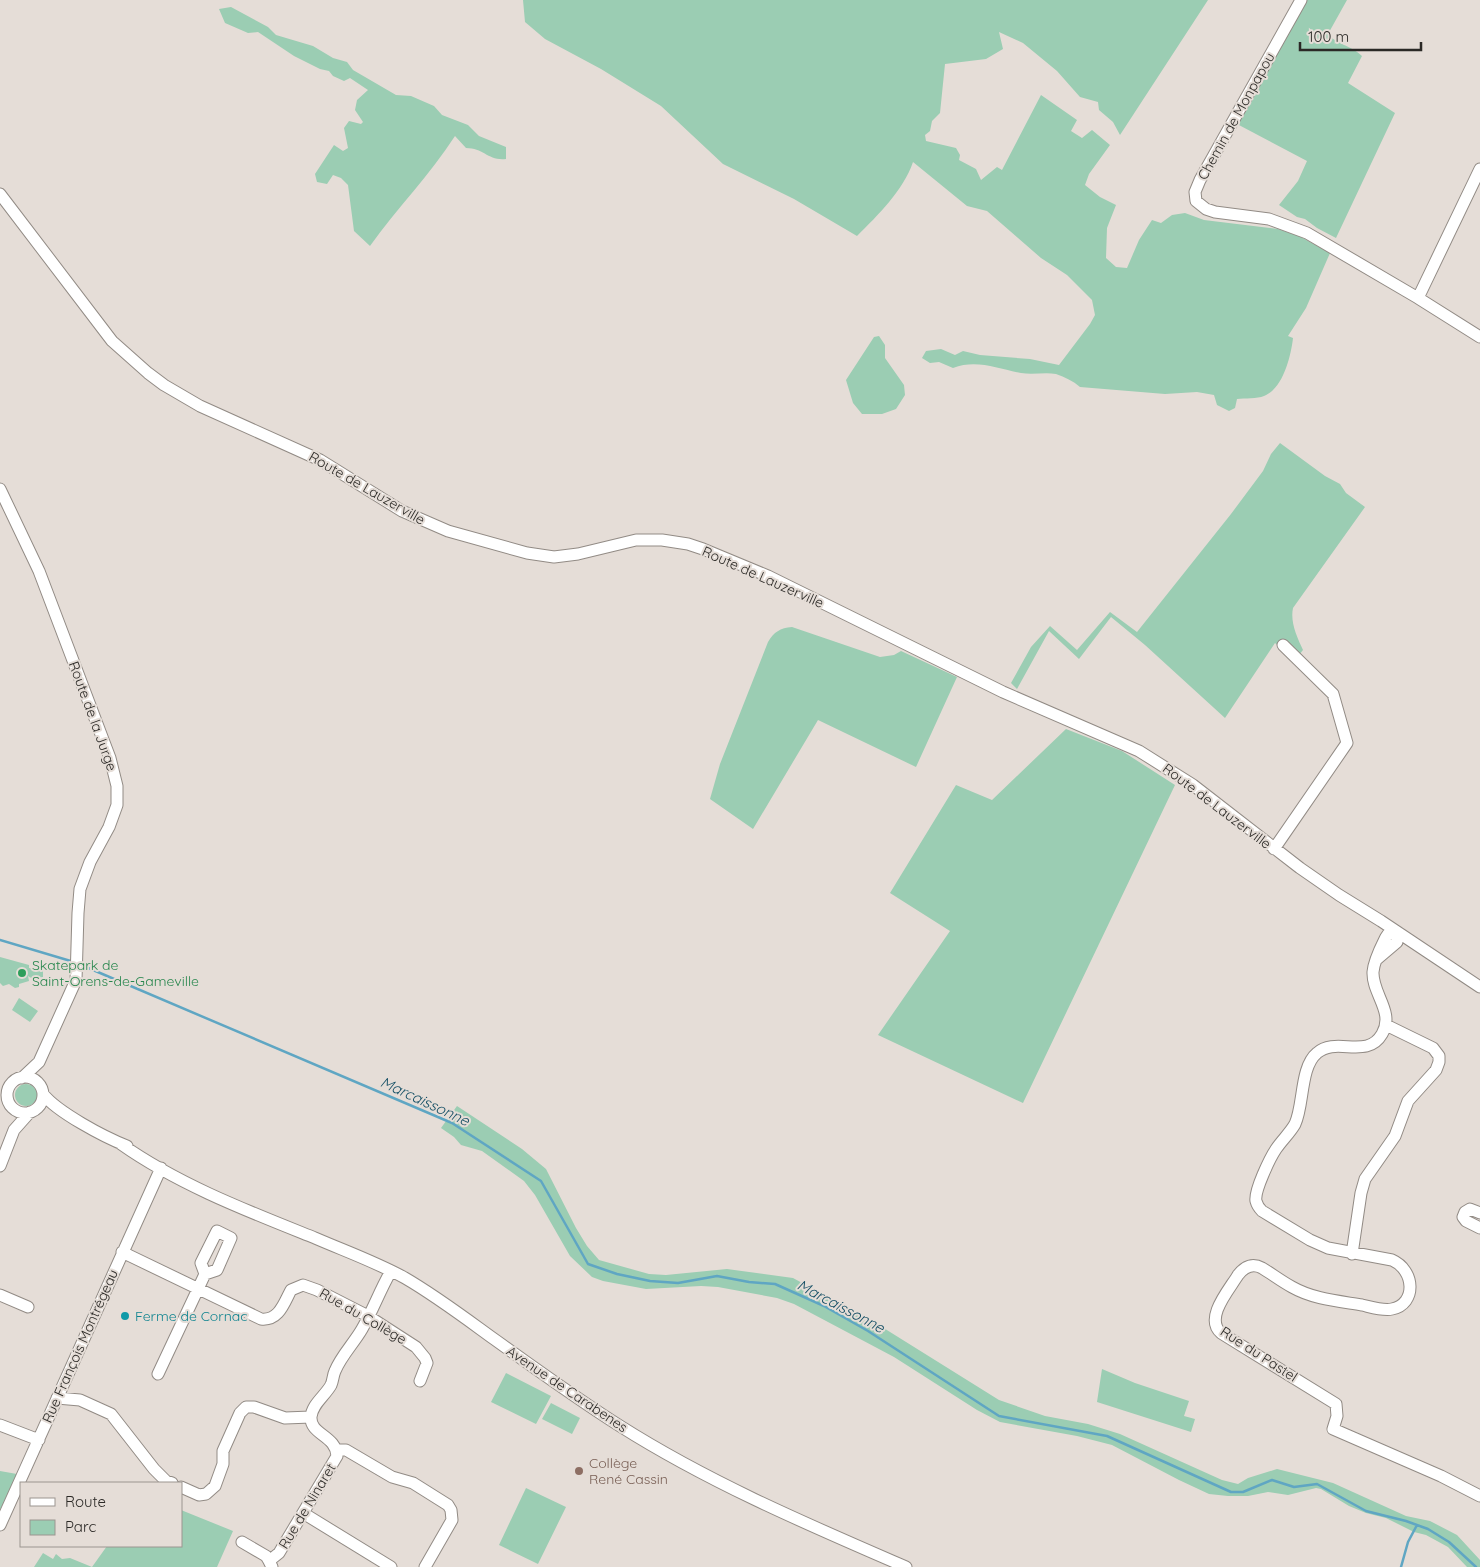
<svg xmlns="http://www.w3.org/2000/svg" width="1480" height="1567" font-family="Quicksand,sans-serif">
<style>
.green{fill:#9bcdb3}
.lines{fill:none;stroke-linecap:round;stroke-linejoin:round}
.stream{stroke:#5fa6c3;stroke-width:2.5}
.minor-casing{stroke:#928b85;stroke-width:13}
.minor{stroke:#fff;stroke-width:11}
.leisure-dot{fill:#2e9e5b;stroke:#e5ddd7;stroke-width:2}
.culture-dot{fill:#0f9aa8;stroke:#e5ddd7;stroke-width:2}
.education-dot{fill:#8d6e63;stroke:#e5ddd7;stroke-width:2}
.labels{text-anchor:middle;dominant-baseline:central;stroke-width:4;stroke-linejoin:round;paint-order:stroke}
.street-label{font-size:14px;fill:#2b2926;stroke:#e5ddd7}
.leisure-label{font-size:14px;fill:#27864d;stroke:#e5ddd7;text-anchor:start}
.culture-label{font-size:14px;fill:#0d838f;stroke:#e5ddd7;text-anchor:start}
.education-label{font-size:14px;fill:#785e54;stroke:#e5ddd7;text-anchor:start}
.water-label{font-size:15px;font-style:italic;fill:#154f65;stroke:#e5ddd7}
</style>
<rect width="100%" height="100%" fill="#e5ddd7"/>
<path class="green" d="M523 0H1208L1120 135 1113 122 1099 110 1098 102 1080 97 1057 71 1023 43 999 32 1003 49 986 59 945 64 940 113 932 121 930 131 925 135 926 141 956 148 960 155 959 160 976 169 981 180 997 167 1002 170 1041 95 1077 120 1071 131 1082 138 1092 130 1110 145 1089 174 1085 185 1100 197 1116 205 1107 228 1106 258 1116 267 1127 268 1139 240 1152 220 1161 223 1172 215 1185 213 1204 220 1278 229 1299 236 1330 253 1306 308 1288 336 1293 338C1291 356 1283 389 1264 396 1257 399 1245 398 1237 399L1235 408 1229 411 1217 405 1214 395 1197 392 1165 394 1080 387C1073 381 1065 377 1056 374 1045 372 1033 375 1021 373 998 369 977 359 953 368L939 362 930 363 922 358 926 351 941 349 955 355 963 351 980 355 1030 359 1059 365 1090 324 1095 315 1092 300 1067 275 1041 258 987 211 967 206 913 162C903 191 878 215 857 236L794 199 723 164 661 106 601 69 545 39 525 22Z
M1305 0H1347L1328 34C1334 43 1352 46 1362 56L1348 83 1395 113 1336 238 1317 228 1305 219 1297 217 1279 205 1298 181 1307 161 1237 124Z
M231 7 268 27 276 35 313 46 333 58 347 62 353 70 396 95 411 96 434 106 442 115 468 125 479 136 506 147V159C488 161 484 148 466 148L455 136C430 175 397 208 370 246L354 231 348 185 341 178 333 175 327 184 317 182 315 174 334 145 343 151 348 148 344 128 349 121 361 124 363 122 355 110 357 100 368 90 350 78 344 81 333 76 329 71 320 69 294 56 258 32 248 33 225 23 219 9Z
M879 336 885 345V358L904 385 905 395 896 409 882 414H862L853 403 846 380 874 337Z
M1280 443 1325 476 1340 484 1346 493 1365 507 1293 608C1290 622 1297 637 1303 650L1294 661 1275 643 1225 718 1145 645 1111 617 1079 659 1049 631 1017 689 1011 683 1031 647 1050 626 1077 650 1110 612 1137 632 1231 514 1263 471 1271 454Z
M792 627 880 657 894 655 901 651 957 677 916 767 818 720 753 829 710 799 720 764 768 642C774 632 780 628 792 627Z
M1066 729 1122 751 1175 785 1023 1103 878 1035 950 931 890 893 956 785 992 800Z
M0 957 29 965V968L43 970V977L33 979 28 976 29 981 19 984V987L15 988 9 984 3 986 0 983Z
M19 998 38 1011 30 1022 12 1010Z
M15 1095a11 11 0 1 1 22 0a11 11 0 1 1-22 0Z
M457 1106 522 1149 546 1169 576 1228 587 1246 599 1260 649 1274 666 1275 727 1269 793 1278 874 1322 999 1400 1045 1416 1088 1424 1120 1434 1222 1480 1238 1484 1248 1478 1277 1469 1333 1483 1406 1516 1430 1521 1457 1535 1480 1560V1567H1467L1448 1547 1426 1535 1414 1532 1386 1518 1366 1513 1349 1506 1321 1489 1316 1488 1288 1495 1268 1492 1248 1496H1228L1209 1494 1179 1480 1112 1445 1077 1436 1000 1422 977 1410 894 1357 794 1304 777 1298 718 1287 701 1286 646 1289 603 1281 592 1277 570 1256 535 1195 524 1181 482 1151 461 1145 454 1137 441 1128Z
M1102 1369 1135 1383 1189 1401 1184 1416 1195 1419 1191 1432 1097 1402Z
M506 1373 551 1396 536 1424 491 1402Z
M551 1403 580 1418 572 1434 542 1419Z
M0 1471 17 1474 0 1510Z
M526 1488 566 1507 538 1564 499 1545Z
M181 1510 233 1531 217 1567H34L43 1553 53 1559 56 1554 62 1559 70 1558 92 1567 107 1546H181Z"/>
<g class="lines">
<path class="stream" d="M0 940 74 962
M79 964 452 1123 541 1181 588 1264 617 1274 650 1281 678 1283 717 1276 749 1282 775 1284 824 1306 868 1331 999 1416 1107 1436 1231 1492H1243L1272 1480 1294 1487 1317 1484 1366 1511 1406 1521 1428 1529 1449 1542 1476 1567
M1401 1567 1408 1542 1417 1525"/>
<g class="minor-casing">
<path id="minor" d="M1301 0 1200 180 1195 192 1196 201 1206 209 1215 212 1269 219 1307 233 1418 298 1480 337
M0 194 112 341 148 373 164 385 200 406 320 460 402 511 448 531 527 553 554 557 578 554 636 540H662L688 544 703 549 768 576 1003 692 1139 751 1193 785 1300 868 1339 895 1381 921 1480 987
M1418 298 1480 169
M0 489 39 571 110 758 117 786V805L109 827 90 862 80 889 78 913 76 980 39 1062 22 1078
M1274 849 1347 743 1333 694 1283 645
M1377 959 1397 942V932L1388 934 1386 937C1381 947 1374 960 1373 972 1372 994 1395 1012 1382 1034 1367 1060 1336 1036 1317 1053 1300 1067 1304 1105 1295 1124 1290 1133 1282 1140 1276 1149 1270 1158 1254 1191 1256 1201 1257 1205 1259 1208 1262 1211L1310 1240 1328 1248 1392 1260C1415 1270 1417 1304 1392 1309 1383 1311 1371 1307 1362 1305 1338 1301 1313 1299 1292 1287 1281 1281 1272 1274 1262 1268 1253 1263 1245 1266 1238 1275 1229 1290 1204 1318 1221 1333L1336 1404 1337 1416 1333 1429 1441 1476 1480 1496
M7 1095a18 18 0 1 1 36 0a18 18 0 1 1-36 0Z
M43 1094C57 1112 104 1137 127 1146
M121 1144C179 1185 250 1212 315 1238 345 1251 376 1262 405 1278 436 1296 465 1318 494 1339 536 1369 577 1399 620 1426 710 1483 809 1525 906 1567
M0 1166 14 1130 30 1112
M1480 1213 1470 1209 1465 1212 1463 1217 1466 1221 1480 1228
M122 1252 261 1319C279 1321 284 1303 291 1290L303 1285 317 1290 368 1316 416 1347 425 1358 427 1363 420 1381
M1352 1254 1361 1193 1365 1179 1395 1136 1408 1101 1436 1070 1439 1062V1056L1433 1048 1386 1025
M0 1295 28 1307
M158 1374 205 1274 217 1270 231 1238 217 1231 201 1263 205 1274
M57 1398 80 1400 111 1414 154 1469 166 1481 172 1483
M0 1425 39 1440
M337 1450H346L392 1477 413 1483 448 1505 451 1510 452 1520 425 1567
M181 1487 199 1495 206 1494 215 1486 223 1464V1451L240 1413 246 1407H254L285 1418 311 1417
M303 1513 391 1567
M0 1525 161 1168
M242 1542 266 1556 269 1561
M272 1567 269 1561 279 1553 337 1456C336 1435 310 1435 311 1417 312 1404 325 1396 331 1385 333 1381 333 1375 335 1371 341 1356 354 1343 362 1329 373 1310 380 1290 391 1271"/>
</g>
<use href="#minor" class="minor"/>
</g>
<circle class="leisure-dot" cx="22" cy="973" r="5"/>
<circle class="culture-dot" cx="125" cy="1316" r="5"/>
<circle class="education-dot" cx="579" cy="1471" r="5"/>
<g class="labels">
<g class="street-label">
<text transform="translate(1236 116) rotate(-61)">Chemin de Monpapou</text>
<text transform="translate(367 488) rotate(30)">Route de Lauzerville</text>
<text transform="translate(763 577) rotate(24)">Route de Lauzerville</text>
<text transform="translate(93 716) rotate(70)">Route de la Jurge</text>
<text transform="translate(1217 806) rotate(37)">Route de Lauzerville</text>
<text transform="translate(363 1316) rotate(30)">Rue du Collège</text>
<text transform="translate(80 1346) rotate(-66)">Rue François Montrégeau</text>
<text transform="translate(1259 1354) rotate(33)">Rue du Pastel</text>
<text transform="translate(567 1389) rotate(34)">Avenue de Carabenes</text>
<text transform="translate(307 1506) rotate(-59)">Rue de Ninaret</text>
</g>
<g class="leisure-label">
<text x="32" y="965">Skatepark de<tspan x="32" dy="16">Saint-Orens-de-Gameville</tspan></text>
</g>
<g class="culture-label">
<text x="135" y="1316">Ferme de Cornac</text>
</g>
<g class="education-label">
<text x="589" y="1463">Collège<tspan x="589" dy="16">René Cassin</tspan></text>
</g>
<g class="water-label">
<text transform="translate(425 1101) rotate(25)">Marcaissonne</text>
<text transform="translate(841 1306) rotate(28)">Marcaissonne</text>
</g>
</g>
<rect x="20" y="1482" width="162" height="65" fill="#e5ddd7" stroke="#9b9590"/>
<rect x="30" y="1498" width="25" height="8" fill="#ffffff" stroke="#9b9590"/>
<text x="65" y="1507" font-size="15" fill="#2b2926">Route</text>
<rect x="30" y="1520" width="25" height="15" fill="#9bcdb3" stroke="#9b9590"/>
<text x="65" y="1532" font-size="15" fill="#2b2926">Parc</text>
<path d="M1300 42v8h121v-8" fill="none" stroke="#2b2926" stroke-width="2.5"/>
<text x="1308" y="42" font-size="15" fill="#2b2926" stroke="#e5ddd7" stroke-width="4" paint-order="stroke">100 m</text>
</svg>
